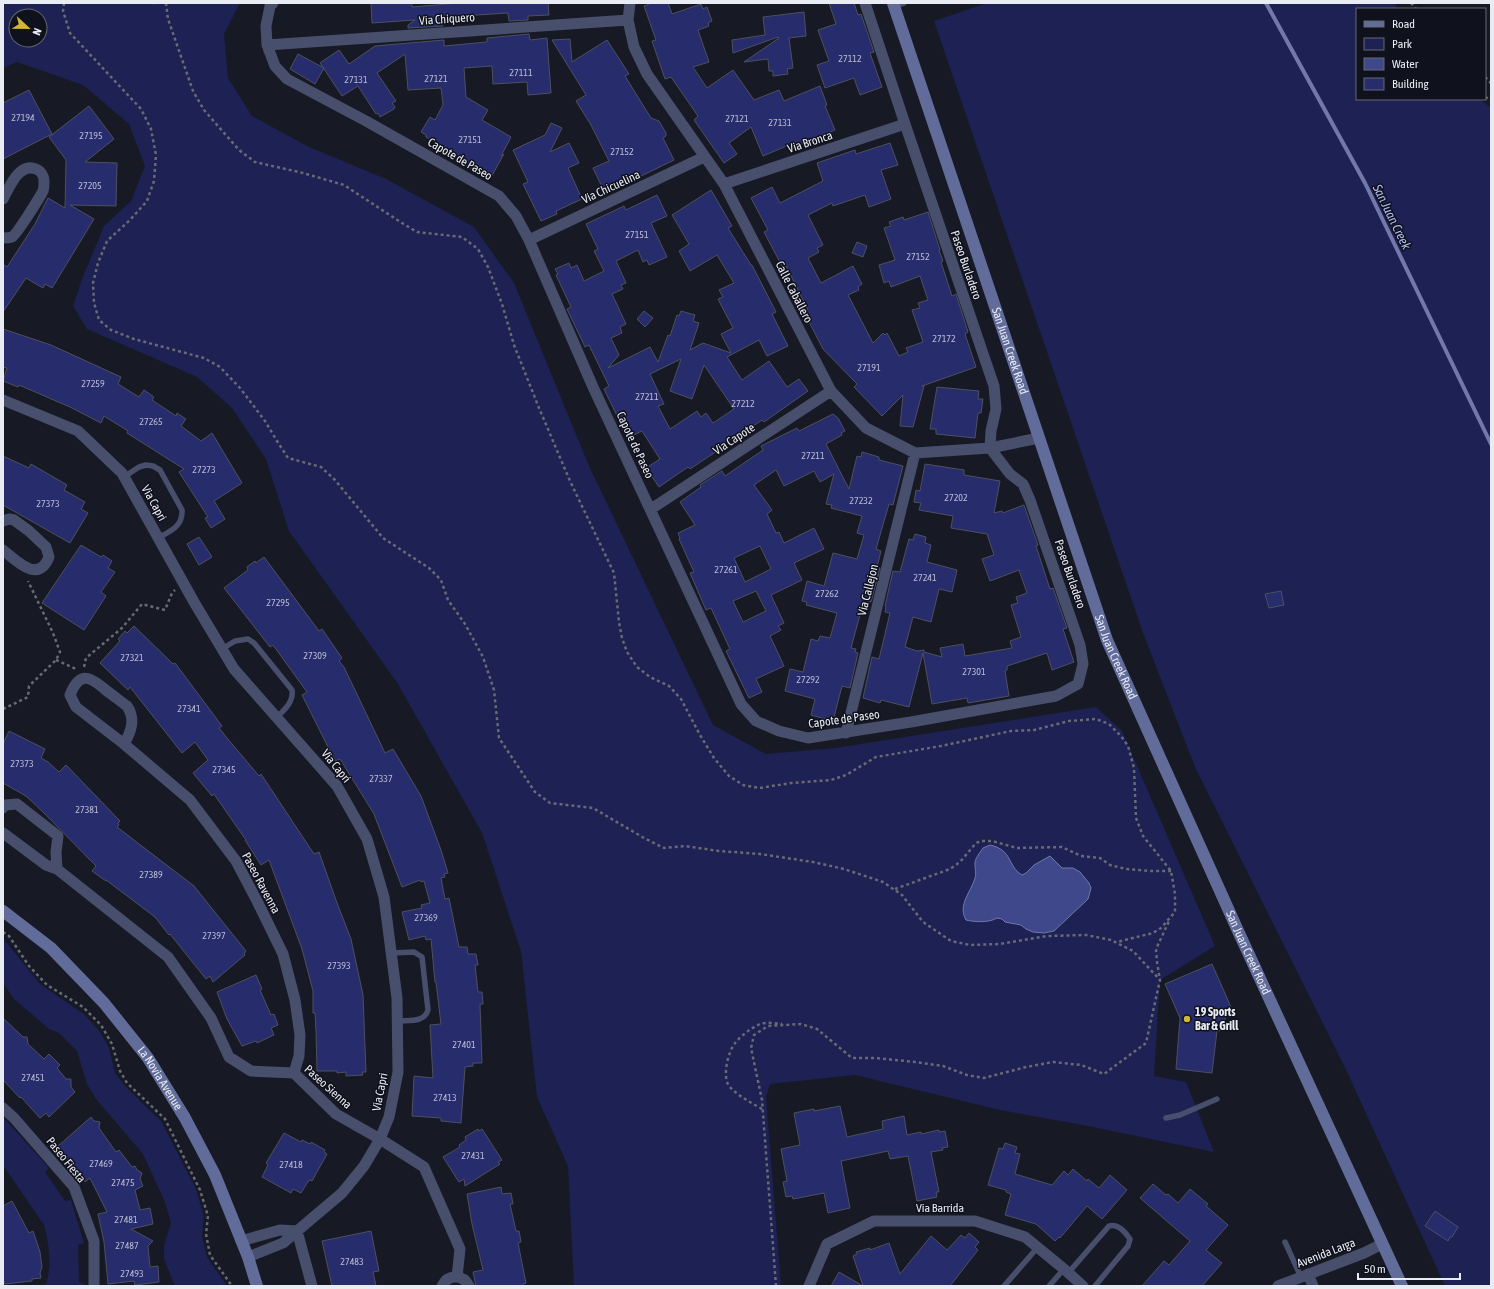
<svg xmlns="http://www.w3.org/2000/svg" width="1494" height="1289" font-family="'Asap Condensed',sans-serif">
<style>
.green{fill:#1d2153;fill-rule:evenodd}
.water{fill:#3f488b;stroke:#7279aa}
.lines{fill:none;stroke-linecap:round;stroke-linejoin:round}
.stream{stroke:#7279aa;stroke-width:4}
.building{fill:#272c6c;stroke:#4d505e;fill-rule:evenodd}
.path{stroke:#686a74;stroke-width:2.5;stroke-dasharray:3 3;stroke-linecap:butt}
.service{stroke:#484f6c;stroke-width:5.5}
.minor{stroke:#484f6c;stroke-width:11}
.secondary{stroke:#626c9b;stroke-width:12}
.poi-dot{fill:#d4b635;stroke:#0f111c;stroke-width:1.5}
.labels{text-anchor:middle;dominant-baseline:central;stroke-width:3;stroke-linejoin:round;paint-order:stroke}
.number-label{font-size:10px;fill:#b9bcd2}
.street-label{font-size:12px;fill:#eaecf4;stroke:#0f111c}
.poi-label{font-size:12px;font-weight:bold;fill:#eaecf4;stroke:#0f111c;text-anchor:start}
.water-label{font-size:13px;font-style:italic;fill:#b0bcf6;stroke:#0f111c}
</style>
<rect width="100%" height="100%" fill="#171a25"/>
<path class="green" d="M3 3H240L224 34 228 78 252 116 307 146 386 179 474 227 514 283 589 466 713 725 766 754 835 748 1096 707 1122 731 1215 946 1160 980 1154 1076 1186 1082 1214 1152 1083 1125 1000 1110 855 1075 770 1084 766 1097 781 1286H574L568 1166 537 1097 521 951 482 833 398 684 289 531 266 459 232 408 197 377 87 329 73 306 82 279 104 226 131 201 145 166 129 124 83 85 17 62 3 68ZM16 16H40V40H16Z
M987 3H1395L1398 9H1357V99H1480L1491 108V1286H1445L1348 1074 1195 767 1143 633 934 21Z
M3 940 7 943 40 984 84 1014 100 1032 109 1048 115 1073 127 1088 161 1121 196 1189 204 1216 202 1235 207 1257 227 1286H175L164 1259V1245L171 1223 165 1202 143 1154 96 1099 87 1084 77 1051 59 1033 49 1029 14 999 3 983Z
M3 1117 49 1168 45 1172 65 1201 71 1200 84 1243 78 1245 79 1282 85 1284 84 1286H35L46 1284C52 1266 49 1243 44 1225L3 1165Z"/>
<path class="water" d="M990 845C1013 850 1007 866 1022 875L1026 873 1034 865 1050 856 1062 868H1073L1080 872 1089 883 1091 888 1088 899 1054 931 1044 933 1033 932 1026 929 1021 925 1005 922 1002 919 997 918C989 923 974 922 966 920 958 906 969 894 974 881 977 874 975 872 975 865 974 859 980 853 983 848Z"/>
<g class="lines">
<path class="stream" d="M1266 3 1365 183 1491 444"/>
</g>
<path class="building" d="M371 3H412V7L459 3H548L549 15 528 16V20L509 21 508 13 461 16 462 21 442 22 443 26 408 28V25L415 20 372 23Z
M652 3H668L672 14 701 4 703 9 707 7 712 21 708 23 709 26 698 30 709 62 693 67 707 88 733 70 754 100 779 90 784 101 820 86 827 105 825 106 835 130 797 146 796 142 763 156 751 127 729 143 737 154 724 163 694 120 698 116 671 77 665 79 652 41 656 40 644 6Z
M829 3H854L858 15 861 14 874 52 870 53 882 87 860 95 854 78 825 88 817 65 829 61 818 30 836 24Z
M804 12 806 36 789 38 793 68 787 69 788 74 773 76V71H769L768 59 744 62 779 38 778 37 733 53 732 40 765 35 763 17Z
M529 34 530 40 547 38 551 93 528 95 527 82 493 84 492 66 464 68 466 97 488 110 482 120 511 137 501 156 504 154 490 179 454 159 456 154 426 137V135L421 132 430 117 435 120 443 105 441 88 408 90 405 54 377 73 396 101 392 103 395 107 394 109 380 117 378 113 376 114 358 86 342 96 320 63 339 50 349 64 375 46 444 40V46L487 42V38Z
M570 39 572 62 607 40 629 74 625 76 651 118 659 121 666 133V136L663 138 674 160 637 178 635 174 603 189 593 168 609 161 591 125 576 101 586 95 552 40Z
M298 54 324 68 315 84 290 69Z
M29 90 52 134 3 159V103Z
M89 106 114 139 85 162 117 163 116 206 70 205 94 219 52 288 45 284 43 288 26 278 3 312V264L7 267 35 224 48 198 65 208 66 160 49 137Z
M551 123 562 128 550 152 569 143 579 163 568 168 582 199 556 211 557 214 541 221 523 184 528 182 513 150 545 135Z
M890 143 898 165 881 170 891 199 869 207 865 195 833 206 832 203 808 215 823 245 817 248 819 252 808 258 821 283 853 266 862 284 858 287 859 290 848 295 873 343 883 333 885 335 887 333 899 356 908 352 906 348 923 342 912 310 920 308 918 303 928 300 920 276 891 287 889 281 884 283 879 265 895 260 884 228 891 226 889 222 903 217 904 220 928 212 940 250H939L943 261 941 262 952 296 956 294 968 332 965 334 976 367 922 386H924L913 427 900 426 903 395 882 416 854 387 857 384 823 349 804 312 808 310 786 266 783 268 764 232 768 230 751 198 772 187 780 203 823 181 817 163 855 150 856 154Z
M711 190 732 226 728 228 751 265H752L776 312 772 314 788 346 767 356 759 340 727 357 742 380 769 361 787 387 799 379 808 391 764 422 762 420 752 427 750 425 722 445 723 447 690 469 688 467 659 487 646 468 660 459 642 431 628 438 604 389 609 386 589 345 585 347 567 309 571 307 556 275 558 274 555 269 569 263 571 268 577 265 584 281 604 271 594 251 598 249 586 224 624 206 626 210 657 195 667 216 651 223 667 257 649 265 647 260 643 262 638 250 616 261 626 283 621 285 623 289 612 294 626 324 620 327 622 333 611 338 619 355 608 368 650 347 658 362 668 335 670 336 677 315 679 316 681 311 695 315 693 321 699 323 690 350 703 343 731 353 721 334 733 328 718 299 723 297 719 290 734 283 717 255 690 271 679 251 689 244 672 215ZM681 359 670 391 692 399 704 365 734 409 713 423 706 413 701 417 697 411 670 429 658 406 664 404 650 374Z
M857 242 867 246 863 257 852 253Z
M644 311 653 318 645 327 637 319Z
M3 329 51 345 121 377 118 384 139 397 144 390 154 397 152 400 176 416 177 413 186 419 181 426 201 441 212 433 242 483 214 501 225 519 211 528 205 518 208 517 179 472 184 469 127 433 128 431 104 416 101 423 70 407 19 385 18 387 3 381 7 368 3 367Z
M937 387 979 391 978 399H983L981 413H978L975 438 936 434V429H930Z
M833 414 838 418 845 431 841 433 842 435 826 444 849 489 857 456 861 457 862 452 879 457V460L903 466 893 505 889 504 876 549 881 551 877 567 880 568 871 602 864 600 851 648 856 649 855 652 858 653 850 688 842 686 833 721 811 715 815 699 785 691 790 669 803 672 811 639 818 641 820 636 830 638 837 613 806 605 807 602 802 601 807 581 824 586 833 553 857 559 864 535 857 533 862 516 831 508 832 505 826 504 834 474 820 482 814 471 784 486 776 470 754 485 772 510 767 514 776 533 779 532 784 543 814 528 824 549 794 563 802 580 771 595 784 623 778 626 781 630 770 636 784 666 756 679 762 692 749 698 726 651 730 649 711 608 706 610 690 573 694 572 679 539 680 538 678 533 695 525 680 502 701 487 700 485 722 471 725 476 763 450 761 446 797 428 799 431ZM760 546 771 569 745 582 734 558ZM756 591 766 611 743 622 733 601Z
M3 456 29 468 31 464 67 485 64 490 85 502 81 509 88 513 70 543 3 505Z
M925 464 964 470V475L1000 481 994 513 1002 511 1003 513 1024 505 1038 545 1036 546 1050 589 1053 588 1067 628 1063 629 1074 662 1052 670 1047 653 1007 666V670L1005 671 1009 696 968 703 967 698 932 704 923 653 909 707 881 700 880 703 863 698 872 657 879 659 890 613 885 612 886 606H885L893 571 900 572 909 539 913 540 915 534 926 537 925 543 931 545 927 562 957 570 952 592 939 589 931 622 913 617 905 647 917 651 924 650V652L942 657 940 648 963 644 965 656 1012 648 1010 641 1021 637 1011 605 1018 603 1016 597 1027 593 1019 570 990 581 982 559 994 555 987 534 951 528 953 516 919 510 921 503 914 502 916 490 920 491Z
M199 537 212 557 199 565 187 544Z
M81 545 101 557 103 555 112 561 108 568 115 572 101 592 106 596 84 630 42 603Z
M264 557 319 631 322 629 342 658 339 661 344 667 385 753 393 749 421 796 441 850 448 873 444 874 445 877 441 878 445 899 449 898 459 947H467L468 954H476L478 965H475L478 992H482L483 1004H480L482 1063H473V1066L465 1067 461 1123 441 1121V1118L412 1116 414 1076 433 1078 430 1025 441 1024 436 982H435L431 939 426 940 425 936 409 940 402 912 422 908 421 905 430 903 424 881 421 882 420 880 402 887 374 814 340 759 335 761 302 695 307 692 273 645 270 647 224 588 248 570 247 567 255 561 256 563Z
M1281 591 1284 605 1269 608 1265 594Z
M134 626 173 664 175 663 222 726 219 728 227 738 259 776 261 774 314 854 319 852 337 903 351 939 363 995 366 1072H362L363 1075 346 1076V1072L337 1073V1071H317L316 1031 315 1013H313V991L302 949 269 860 261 865 245 840H246L214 794 212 796 193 773 208 760 195 742 182 753 130 687 128 690 100 663 120 641 118 639 125 631 127 633Z
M9 731 45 749 41 758 48 762 59 772 66 765 120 821 118 823 119 825 117 827 194 886 246 951 244 954 245 955 213 982 210 976 206 979 170 934 169 935 155 917 106 880V881L92 871 96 866 42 811 26 796 3 783V744Z
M1212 964 1231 1007 1226 1009 1224 1030 1217 1031 1212 1073 1176 1069 1180 1018 1165 984Z
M256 975 262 989 260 990 271 1015 274 1014 278 1025 271 1028 274 1035 257 1043 256 1041 242 1046 227 1019 217 992Z
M3 1018 23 1037H27L28 1044 44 1059 49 1054 60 1065 57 1068 66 1079H71V1087L75 1092 49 1117 46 1113 40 1118 21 1097 20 1098 3 1080Z
M840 1106 847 1137 883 1129 882 1121 904 1116 907 1135 921 1132V1134L939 1130V1132L945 1131 948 1147 942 1148 943 1150 931 1152 939 1192H936L937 1197 917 1201 908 1156 890 1159 888 1151 841 1161 850 1208 828 1213 824 1193 793 1199 792 1196 786 1197 783 1182 787 1181 781 1149 800 1145 794 1113 814 1109V1111Z
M91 1117 94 1121 100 1122 99 1128 116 1152 119 1150 132 1167 135 1166 137 1170 142 1173 140 1179 143 1186 135 1190 140 1210 150 1208 153 1224 131 1229 153 1241 148 1246 150 1267 158 1266 159 1282 135 1285 134 1281 108 1284 104 1242 98 1214 107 1212 90 1178 85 1182 57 1147Z
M478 1129 479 1131 482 1129 502 1160 498 1162 500 1164 465 1186 464 1179 459 1182 443 1157 460 1147 459 1145 466 1140 465 1137Z
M284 1133 301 1142 302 1140 310 1144 311 1142 325 1150 324 1152 327 1154 312 1181 309 1180 301 1193 293 1189 291 1193 262 1177 268 1165 266 1163Z
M1005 1143 1017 1147 1015 1153 1020 1154 1015 1174 1052 1185 1064 1171 1068 1175 1073 1169 1087 1181 1088 1179 1099 1188 1110 1175 1127 1190 1102 1219 1087 1206 1060 1238 1059 1237 1055 1241 1036 1224 1005 1215 1011 1194 1006 1192V1190L988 1185 999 1148 1003 1149Z
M1153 1184 1166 1195 1168 1194 1178 1203 1190 1189 1208 1204 1206 1206 1228 1225 1206 1250 1222 1263 1202 1286H1142L1164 1261 1169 1265 1190 1241 1140 1198Z
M501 1187 502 1194 511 1193 513 1204H510L516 1231H519L521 1242 518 1243 526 1283 523 1284V1286H476L473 1272 483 1270 472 1224 467 1194Z
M12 1201 29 1233 33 1231 40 1252 42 1267 40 1273 41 1278 32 1279V1281L5 1284 3 1279V1206Z
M1435 1211 1458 1227 1452 1237H1450L1448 1241 1425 1226Z
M371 1231 379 1271 373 1272 376 1286H332L322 1241Z
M969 1233 979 1242 975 1247 978 1250 950 1286H863L853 1256 857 1254 856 1252 870 1248V1250L889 1243 900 1274 931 1236 947 1250 961 1235 965 1238Z
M839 1272 863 1286H831Z"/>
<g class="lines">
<path class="path" d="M64 3 63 11 70 33 141 109 151 129 156 155 154 181 147 201 130 220 107 241 98 263 93 283 94 303 99 320 111 330 134 339 204 358 220 367 240 388 265 421 277 441 288 458 321 467 335 480 383 538 429 568 441 580 448 600 465 624 483 657 494 690 499 738 535 792 550 803 593 808 644 838 664 848 685 846 719 851 760 854 813 862 844 869 883 882 902 895 923 922 951 941 970 945 1000 944 1047 936 1086 935 1111 940 1133 951 1160 980
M153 3H155
M166 3 168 19 193 91 204 110 239 150 255 162 303 173 344 185 402 223 417 232 462 237 478 249 488 267 502 304 514 345 539 408 570 481 614 573 619 622 622 638 627 652 637 667 650 677 669 686 681 699 700 735 714 758 729 776 743 785 760 788 791 783 831 780 846 775 876 757 941 746 1011 731 1034 730 1069 721 1096 719 1109 724 1121 736 1128 746 1134 768 1136 818 1143 836 1171 871 1175 894V912L1161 928 1153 933 1117 942
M1411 3 1416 9
M1485 77 1491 83
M1485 97 1491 100
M56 660 76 669
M84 667 86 658 122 628 142 604 165 610 172 593 175 590
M3 709 28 697 29 686 56 660 60 652 53 633 28 581
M895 889 950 869 960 862 976 843 981 841H992L1017 848 1062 847 1081 856 1100 858 1110 865 1126 869 1149 871H1171
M3 932 9 936 29 966 47 985 83 1007 101 1025 112 1044 120 1071 127 1083 165 1119 200 1190 208 1216 206 1234 210 1255 232 1286
M762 1109C750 1102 738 1096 729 1086 722 1076 728 1051 736 1042 742 1035 751 1028 760 1024 766 1022 775 1023 782 1024
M776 1286 762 1100 751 1048 754 1035 768 1026 801 1024 817 1029 852 1058H876L915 1062 943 1066 967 1075 984 1078 1026 1067 1053 1062 1081 1065 1104 1074 1146 1043 1160 980 1157 962 1156 949 1170 919"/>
<path class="service" d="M894 6 904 3
M124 477 139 467 146 465 153 466 160 470 182 510C183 526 171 531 158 538
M222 649 235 641 248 639 254 643 292 690C294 702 284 710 277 717
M391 953 414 952 422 957 428 1010C424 1023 410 1020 397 1021
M1166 1118 1180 1115 1217 1099
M1285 1242 1301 1277
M1069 1272 1109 1226C1118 1223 1125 1232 1130 1239L1128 1246 1095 1286
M1004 1286 1038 1247
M1049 1286 1064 1269"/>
<path class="minor" d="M273 3 270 6 266 26 267 45 275 66 287 79 366 121 499 196 516 216 529 240 593 387 741 704 756 721 779 731 808 738 911 722 1056 696 1078 684 1083 664 1080 645 1030 500 1023 484 1010 474 990 448 991 431 996 409 994 386 905 124 865 3
M630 3 628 20 634 47 647 74 724 184 831 391 866 428 915 453 990 448 1039 438
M267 45 628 20
M724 184 905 124
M3 199C9 188 19 162 36 169 41 171 44 176 44 181 44 184 44 188 43 191 40 197 17 234 12 237 9 238 6 238 3 238
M529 240 704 157
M3 400 78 431 122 473 194 602 234 669 337 786 367 839 384 897 397 998 398 1072 389 1117 380 1139 364 1166 342 1193 283 1243 248 1257
M651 509 831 391
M3 521 9 519 14 520 29 531 46 547 49 557C38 584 17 561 3 550
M846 733 915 453
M124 744C131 732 136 719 127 706 120 701 114 696 107 691 91 677 80 670 70 695L76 707 124 744 190 800 236 861 257 901 283 954 295 1000 300 1035 299 1056 294 1073
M3 808 5 805 17 804 58 836 56 852 57 869
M3 833 46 865 57 869 168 957 211 1018 229 1057 251 1071 294 1073 336 1114 380 1139 424 1167 460 1249 457 1277
M3 1108 14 1118 74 1187 94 1241V1286
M297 1231 312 1286
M241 1241 280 1230 297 1231
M1308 1274 1313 1286
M442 1286C448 1274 463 1274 469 1286
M809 1286 827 1244 874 1221H975L1025 1237 1064 1269 1083 1286
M1278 1286 1364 1253 1382 1244"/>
<g class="secondary">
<path id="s1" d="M893 3 1107 640 1239 933 1402 1286"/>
<path id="s2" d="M3 911 51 948 104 1003 148 1058 185 1118 215 1175 248 1257 257 1286"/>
</g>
</g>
<circle class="poi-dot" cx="1187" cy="1019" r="4"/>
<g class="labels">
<g class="number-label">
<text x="850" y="58">27112</text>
<text x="521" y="72">27111</text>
<text x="436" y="78">27121</text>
<text x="356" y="79">27131</text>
<text x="23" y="117">27194</text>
<text x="737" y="118">27121</text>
<text x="780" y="122">27131</text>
<text x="91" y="135">27195</text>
<text x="470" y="139">27151</text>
<text x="622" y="151">27152</text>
<text x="90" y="185">27205</text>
<text x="637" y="234">27151</text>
<text x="918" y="256">27152</text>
<text x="944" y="338">27172</text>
<text x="869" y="367">27191</text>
<text x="93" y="383">27259</text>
<text x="647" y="396">27211</text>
<text x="743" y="403">27212</text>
<text x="151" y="421">27265</text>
<text x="813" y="455">27211</text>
<text x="204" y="469">27273</text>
<text x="956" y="497">27202</text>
<text x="861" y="500">27232</text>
<text x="48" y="503">27373</text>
<text x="726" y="569">27261</text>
<text x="925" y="577">27241</text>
<text x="827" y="593">27262</text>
<text x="278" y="602">27295</text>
<text x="315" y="655">27309</text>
<text x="132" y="657">27321</text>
<text x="974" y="671">27301</text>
<text x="808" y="679">27292</text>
<text x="189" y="708">27341</text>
<text x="22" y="763">27373</text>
<text x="224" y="769">27345</text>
<text x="381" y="778">27337</text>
<text x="87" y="809">27381</text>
<text x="151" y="874">27389</text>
<text x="426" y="917">27369</text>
<text x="214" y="935">27397</text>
<text x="339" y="965">27393</text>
<text x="464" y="1044">27401</text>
<text x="33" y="1077">27451</text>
<text x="445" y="1097">27413</text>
<text x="473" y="1155">27431</text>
<text x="101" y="1163">27469</text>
<text x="291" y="1164">27418</text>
<text x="123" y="1182">27475</text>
<text x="126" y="1219">27481</text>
<text x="127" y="1245">27487</text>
<text x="352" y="1261">27483</text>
<text x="132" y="1273">27493</text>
</g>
<g class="street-label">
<text transform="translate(447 19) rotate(-4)">Via Chiquero</text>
<text transform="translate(810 142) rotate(-18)">Via Bronca</text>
<text transform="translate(460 159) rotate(30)">Capote de Paseo</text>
<text transform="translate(611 187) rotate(-25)">Via Chicuelina</text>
<text transform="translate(966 265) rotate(71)">Paseo Burladero</text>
<text transform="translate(794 292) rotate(63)">Calle Caballero</text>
<text stroke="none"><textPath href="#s1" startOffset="367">San Juan Creek Road</textPath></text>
<text transform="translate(734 439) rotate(-33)">Via Capote</text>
<text transform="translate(635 445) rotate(65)">Capote de Paseo</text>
<text transform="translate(154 503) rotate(61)">Via Capri</text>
<text transform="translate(1070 574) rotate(71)">Paseo Burladero</text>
<text transform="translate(868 590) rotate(-76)">Via Callejon</text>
<text stroke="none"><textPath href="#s1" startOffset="691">San Juan Creek Road</textPath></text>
<text transform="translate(844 719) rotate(-8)">Capote de Paseo</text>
<text transform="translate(336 766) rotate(51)">Via Capri</text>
<text transform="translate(261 883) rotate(62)">Paseo Ravenna</text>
<text stroke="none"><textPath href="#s1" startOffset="1015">San Juan Creek Road</textPath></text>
<text stroke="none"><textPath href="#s2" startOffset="231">La Novia Avenue</textPath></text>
<text transform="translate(328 1087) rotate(42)">Paseo Sienna</text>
<text transform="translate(380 1092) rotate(-79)">Via Capri</text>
<text transform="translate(66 1160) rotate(51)">Paseo Fiesta</text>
<text x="940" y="1208">Via Barrida</text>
<text transform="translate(1326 1253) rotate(-21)">Avenida Larga</text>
</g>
<g class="poi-label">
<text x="1195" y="1012">19 Sports<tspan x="1195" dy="14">Bar &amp; Grill</tspan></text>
</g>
<g class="water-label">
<text transform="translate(1392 217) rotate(64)">San Juan Creek</text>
</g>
</g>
<rect width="1494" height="1289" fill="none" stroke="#eaecf4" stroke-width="8"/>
<rect x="1356" y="8" width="130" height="92" fill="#0f111c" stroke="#676972"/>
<rect x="1364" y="21" width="20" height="6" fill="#626c9b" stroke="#676972"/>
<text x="1392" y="28" font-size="12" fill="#eaecf4">Road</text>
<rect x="1364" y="38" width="20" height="12" fill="#1d2153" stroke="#676972"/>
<text x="1392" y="48" font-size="12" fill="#eaecf4">Park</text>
<rect x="1364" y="58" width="20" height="12" fill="#3f488b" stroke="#676972"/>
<text x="1392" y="68" font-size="12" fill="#eaecf4">Water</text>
<rect x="1364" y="78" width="20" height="12" fill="#272c6c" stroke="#676972"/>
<text x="1392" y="88" font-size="12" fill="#eaecf4">Building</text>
<g transform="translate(28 28) rotate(112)"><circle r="19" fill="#0f111c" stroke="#676972"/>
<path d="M0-3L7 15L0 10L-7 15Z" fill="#d4b635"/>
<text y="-6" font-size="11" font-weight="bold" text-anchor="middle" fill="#eaecf4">N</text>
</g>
<path d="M1358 1273v6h102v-6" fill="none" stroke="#eaecf4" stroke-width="2"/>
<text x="1364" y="1273" font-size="12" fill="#eaecf4" stroke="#0f111c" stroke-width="3" paint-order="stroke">50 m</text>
</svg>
